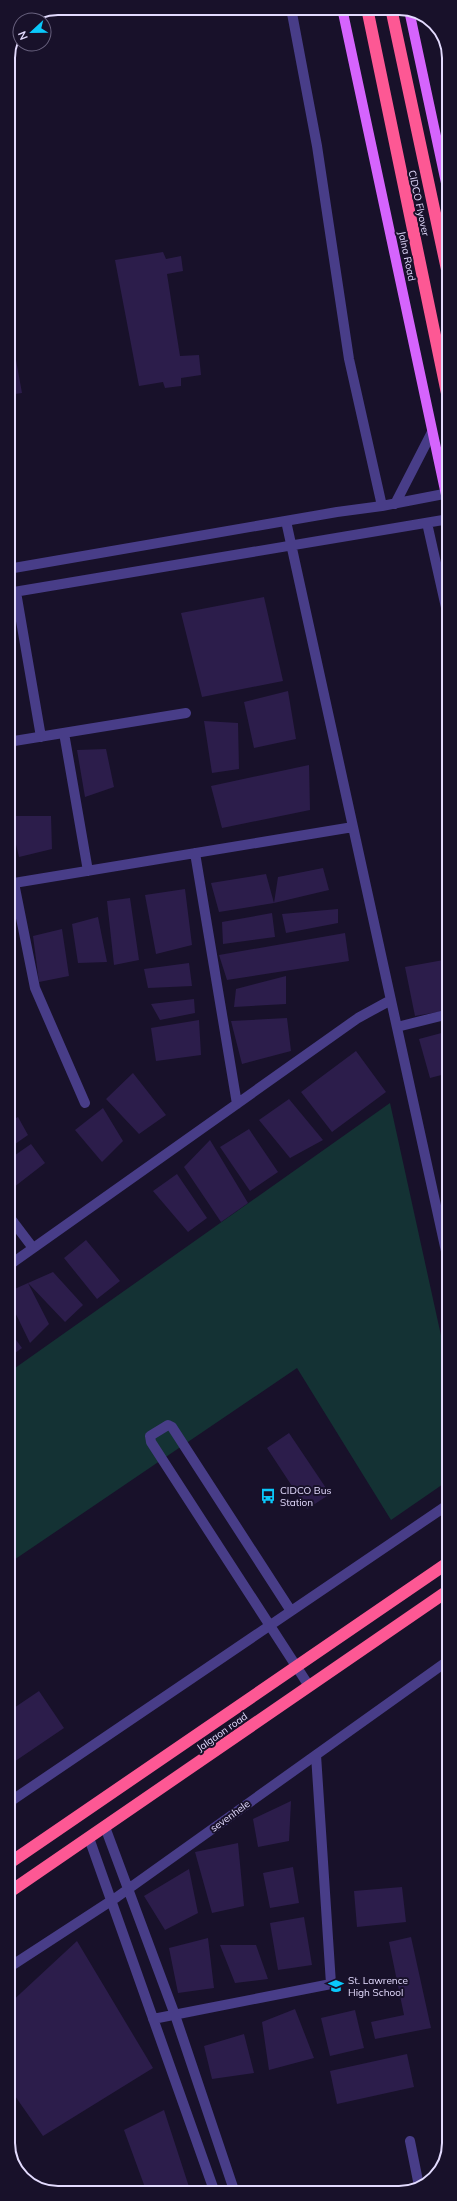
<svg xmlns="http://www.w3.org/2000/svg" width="457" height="2201" font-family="Mulish,sans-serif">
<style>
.green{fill:#143234}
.building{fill:#2c1d4b}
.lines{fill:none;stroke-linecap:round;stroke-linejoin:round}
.minor{stroke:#483d88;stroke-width:10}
.major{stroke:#d564fd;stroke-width:10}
.highway{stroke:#fd5894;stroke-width:12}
.labels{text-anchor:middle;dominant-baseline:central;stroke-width:4;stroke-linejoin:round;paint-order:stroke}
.street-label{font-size:10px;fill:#e3dbfe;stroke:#18112a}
.poi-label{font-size:10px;fill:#e3dbfe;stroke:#18112a;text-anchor:start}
.rim{fill:none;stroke:#e3dbfe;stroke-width:2}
</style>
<rect width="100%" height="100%" fill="#18112a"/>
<path class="green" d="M390 1103 449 1372V1480L391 1520 297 1368 8 1564V1373Z"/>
<path class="building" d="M163 252 166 259 181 256 183 271 167 274 180 356 199 355 201 375 181 378V386L165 388 163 382 139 386 115 260Z
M8 316 22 393 8 395Z
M264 597 283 681 202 697 181 613Z
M288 691 296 739 254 748 244 702Z
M204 721 238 723 239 769 212 773Z
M106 749 114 787 85 797 77 750Z
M309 765 310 810 222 828 211 786Z
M9 816H51L52 849 19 857Z
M323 868 329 890 274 903 278 877Z
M266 874 274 903 219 912 211 883Z
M185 889 192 945 156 954 145 895Z
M130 898 139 960 114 965 107 901Z
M338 909V923L286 933 282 914Z
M272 913 275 937 223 944 222 922Z
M98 917 107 962 78 963 72 924Z
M62 929 69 976 39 982 33 936Z
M345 933 349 961 227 980 219 955Z
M8 947 14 980 8 981Z
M449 959V1010L415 1016 405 967Z
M189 963 192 986 148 988 144 969Z
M286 976V1004L234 1007 236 989Z
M194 999 195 1013 160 1020 151 1004Z
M287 1018 291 1051 242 1064 231 1021Z
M199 1020 201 1055 156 1061 151 1028Z
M449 1031V1073L430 1078 419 1039Z
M356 1051 386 1092 332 1132 301 1092Z
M133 1073 166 1115 139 1134 106 1099Z
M289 1099 323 1140 290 1158 259 1120Z
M103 1108 123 1141 102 1162 75 1130Z
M18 1117 28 1135 8 1149V1122Z
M249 1129 278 1172 250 1191 220 1147Z
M210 1140 248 1203 221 1222 184 1167Z
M31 1144 45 1163 9 1191 8 1160Z
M177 1174 207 1218 188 1232 153 1191Z
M86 1240 120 1281 97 1299 64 1258Z
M53 1272 83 1305 65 1322 28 1283 49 1324 30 1343 8 1298V1292L28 1283Z
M8 1329 22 1348 8 1358Z
M289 1433 330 1494 307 1509 267 1448Z
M39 1691 64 1728 8 1766V1712Z
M449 1777V1875H448L442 1849 444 1792Z
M291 1801 289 1841 258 1847 253 1819Z
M238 1843 244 1906 212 1913 195 1852Z
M293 1867 299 1903 270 1908 263 1873Z
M189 1869 198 1913 165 1930 144 1896Z
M402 1887 406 1922 357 1927 354 1891Z
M304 1917 312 1965 278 1970 270 1923Z
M411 1937 431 2028 375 2039 371 2022 404 2015 389 1942Z
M208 1938 214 1988 178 1993 169 1948Z
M77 1941 153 2068 43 2136 8 2086V2005Z
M220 1945H256L268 1979 235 1983Z
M295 2009 314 2058 269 2070 262 2022Z
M355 2010 364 2048 330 2056 321 2018Z
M244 2034 254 2073 212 2079 204 2046Z
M407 2054 414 2087 337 2104 330 2071Z
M164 2110 191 2193H147L124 2130Z"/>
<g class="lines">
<path class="minor" d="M291 8 317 146 349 359 382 506
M395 504 432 432
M286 521 449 1265
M427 523 449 621
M8 569 337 512 382 506 449 493
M16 592 41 737
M8 593 449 519
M64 733 88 871
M8 742 186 713
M195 853 237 1104
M14 883 35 988 85 1103
M8 884 353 827
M397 1027 449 1014
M8 1215 33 1248
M8 1266 358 1018 391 1000
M291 1611 172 1427 168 1425 150 1436 151 1442 309 1686
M8 1803 449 1504
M105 1827 175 2015 235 2193
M89 1838 215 2193
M8 1968 117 1897 449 1660
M153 2019 331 1984 316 1755
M410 2141 419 2186"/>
<path class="major" d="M342 8 449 509
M409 10 449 197"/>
<path class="highway" d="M367 8 449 403
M391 8 449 279
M8 1864 449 1562
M8 1893 449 1590"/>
</g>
<defs>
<g id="bus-bare" transform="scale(1.2)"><path d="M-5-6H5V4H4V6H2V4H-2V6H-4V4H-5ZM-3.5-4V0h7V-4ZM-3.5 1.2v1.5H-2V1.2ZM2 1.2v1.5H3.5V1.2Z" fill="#0ac8fb" stroke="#18112a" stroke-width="2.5" paint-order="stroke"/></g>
<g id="school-bare" transform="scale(1.2)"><path d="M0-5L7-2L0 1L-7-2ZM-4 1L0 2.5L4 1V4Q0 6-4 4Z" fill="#0ac8fb" stroke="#18112a" stroke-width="2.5" paint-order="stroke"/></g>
</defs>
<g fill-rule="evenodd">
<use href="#bus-bare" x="268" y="1496"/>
<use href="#school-bare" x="336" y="1986"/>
</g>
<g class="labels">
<g class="street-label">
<text transform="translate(419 203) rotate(78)">CIDCO Flyover</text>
<text transform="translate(407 256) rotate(78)">Jalna Road</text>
<text transform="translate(222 1732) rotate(-35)">Jalgaon road</text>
<text transform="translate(230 1816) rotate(-36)">sevenhele</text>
</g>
<g class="poi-label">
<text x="280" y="1490">CIDCO Bus<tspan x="280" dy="12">Station</tspan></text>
<text x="348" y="1980">St. Lawrence<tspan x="348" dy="12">High School</tspan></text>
</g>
</g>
<path d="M0 0H457V2201H0ZM58 15H399A43 43 0 0 1 442 58V2143A43 43 0 0 1 399 2186H58A43 43 0 0 1 15 2143V58A43 43 0 0 1 58 15Z" fill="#18112a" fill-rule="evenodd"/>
<path class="rim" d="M58 15H399A43 43 0 0 1 442 58V2143A43 43 0 0 1 399 2186H58A43 43 0 0 1 15 2143V58A43 43 0 0 1 58 15Z"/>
<g transform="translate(32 32) rotate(248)"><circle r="19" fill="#18112a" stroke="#69627f"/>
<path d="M0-3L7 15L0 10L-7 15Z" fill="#0ac8fb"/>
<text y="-6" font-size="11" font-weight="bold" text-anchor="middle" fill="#e3dbfe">N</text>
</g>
</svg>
